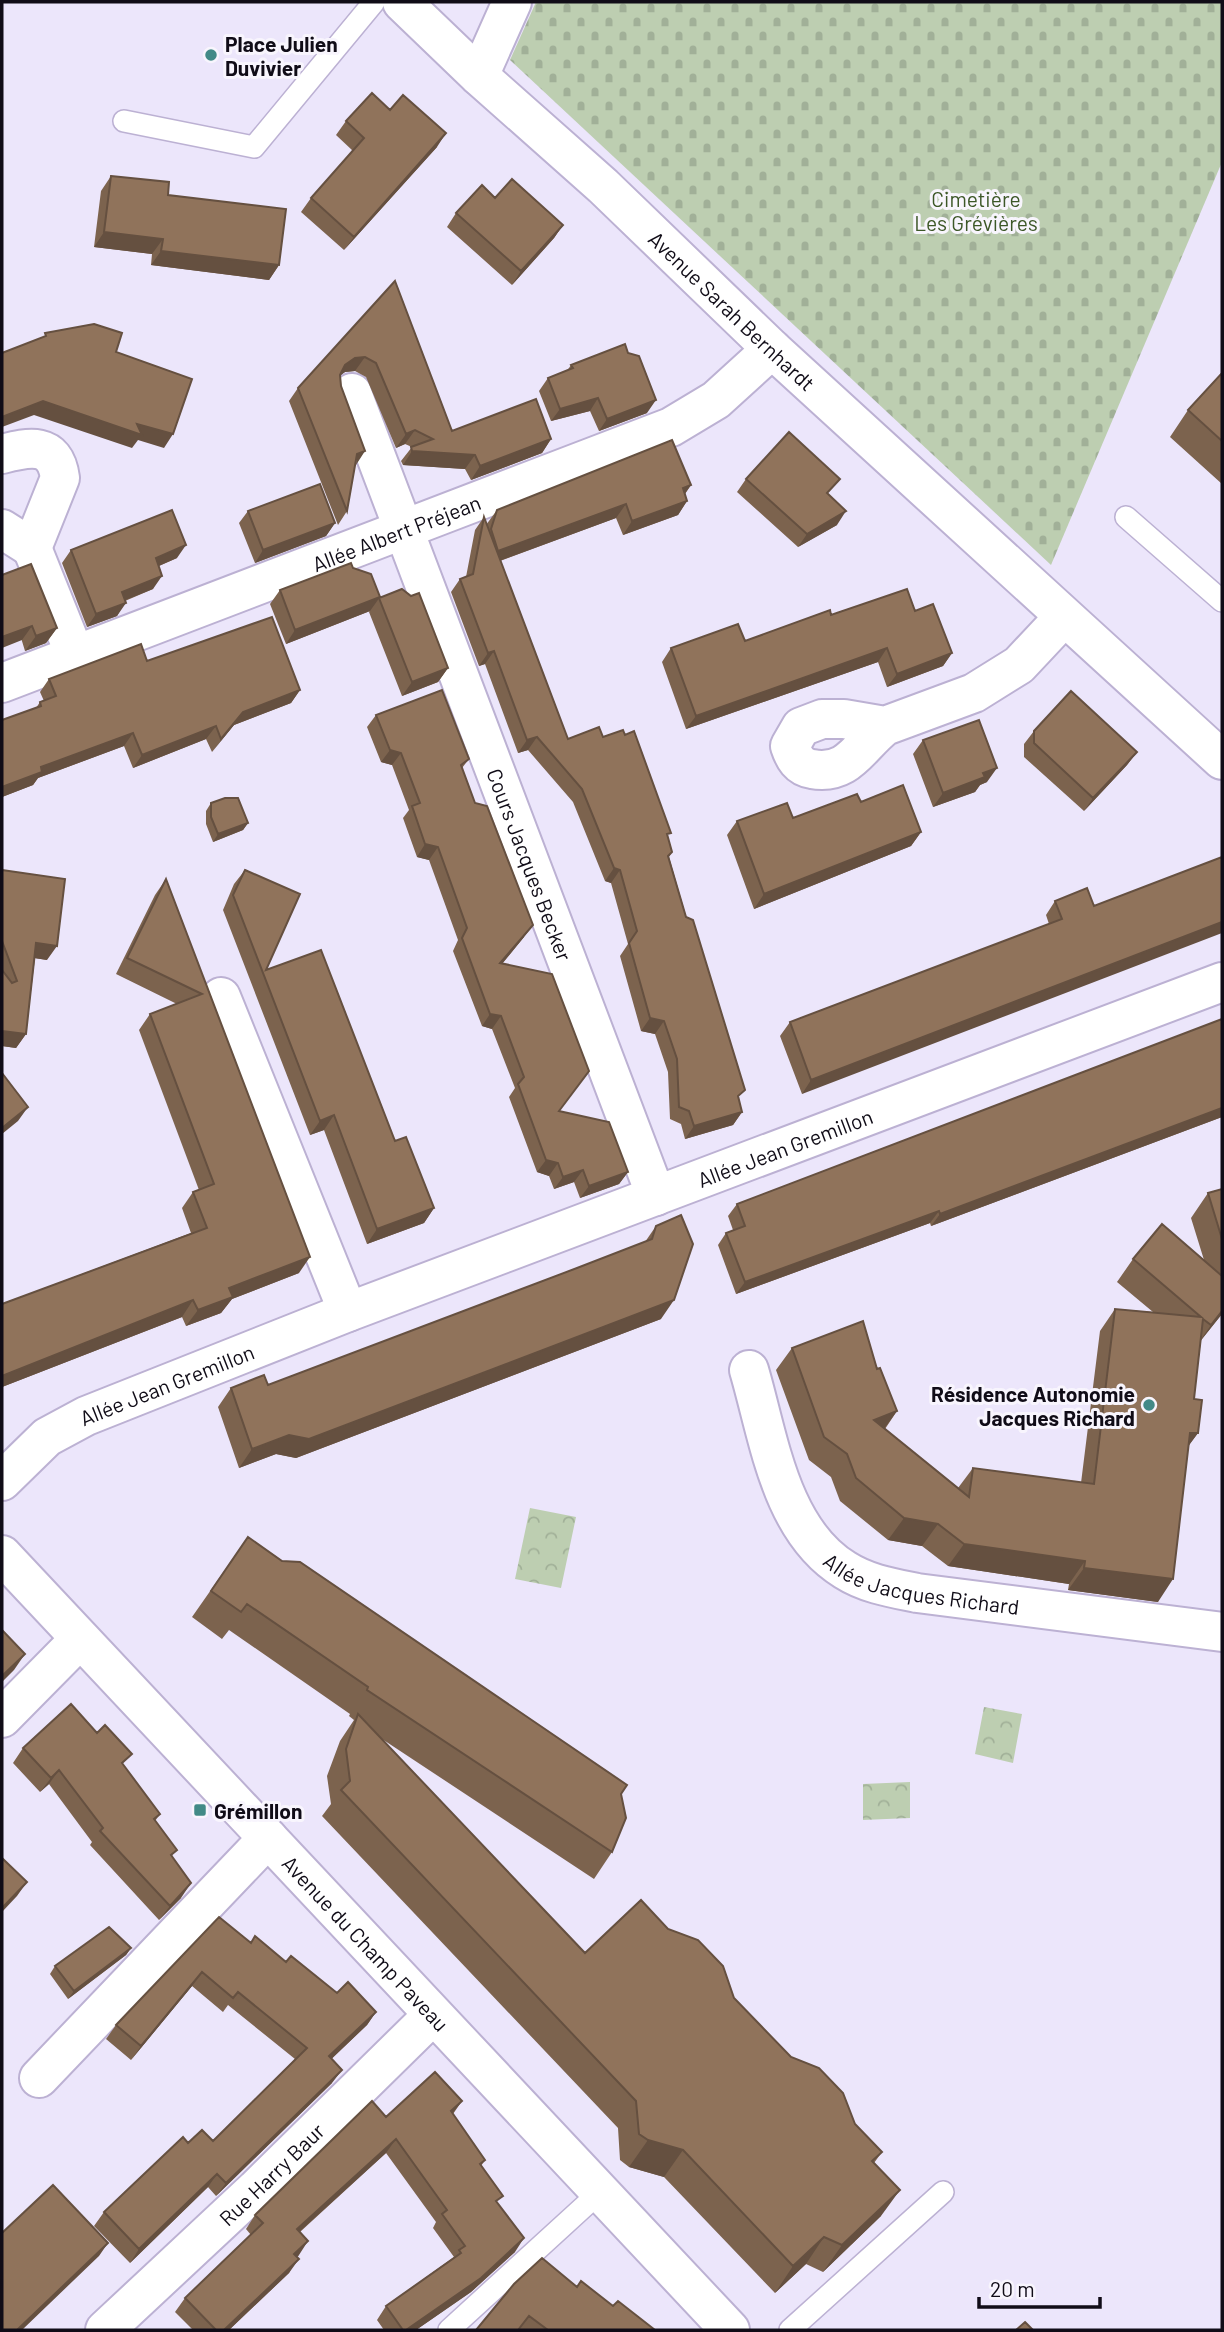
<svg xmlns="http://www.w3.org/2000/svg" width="1224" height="2332" font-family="Barlow,sans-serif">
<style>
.cemetery{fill:url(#cemetery-stones)}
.park{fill:url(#park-crowns)}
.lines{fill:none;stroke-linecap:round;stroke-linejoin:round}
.service-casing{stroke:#bcb1d3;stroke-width:24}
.minor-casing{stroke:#bcb1d3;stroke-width:42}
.service{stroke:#fff;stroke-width:21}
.minor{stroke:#fff;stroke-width:38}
.wall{fill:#7c634e}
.shaded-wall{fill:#655040}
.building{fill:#90735b;stroke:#655040;stroke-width:2}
.poi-dot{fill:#428a87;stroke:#f8f5fd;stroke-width:2.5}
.labels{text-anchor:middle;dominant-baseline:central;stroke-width:6;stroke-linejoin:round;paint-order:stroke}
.poi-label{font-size:21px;font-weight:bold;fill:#100c17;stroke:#f8f5fd;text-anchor:start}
.park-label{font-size:21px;fill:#3c5727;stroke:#f8f5fd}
.street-label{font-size:21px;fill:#100c17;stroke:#f8f5fd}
</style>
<defs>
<pattern id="cemetery-stones" width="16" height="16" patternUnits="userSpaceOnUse" patternTransform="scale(1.75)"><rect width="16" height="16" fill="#bdceb1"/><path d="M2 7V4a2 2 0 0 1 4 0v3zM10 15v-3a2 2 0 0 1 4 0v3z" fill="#a1b098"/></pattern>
<pattern id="park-crowns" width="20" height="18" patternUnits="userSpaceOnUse" patternTransform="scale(1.75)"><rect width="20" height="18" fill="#bdceb1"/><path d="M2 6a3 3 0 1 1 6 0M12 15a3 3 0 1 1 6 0" fill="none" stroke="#a1b098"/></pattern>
</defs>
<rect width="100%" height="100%" fill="#ece6fb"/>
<path class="cemetery" d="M536 2H1222V162L1051 565 510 60Z"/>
<path class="park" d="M530 1508 576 1517 561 1588 515 1579Z
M984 1707 1022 1714 1013 1763 975 1754Z
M910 1782V1818L863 1820V1784Z"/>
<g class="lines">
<g class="service-casing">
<path id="service" d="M124 121 254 147 374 2
M1126 517 1222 601
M449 2330 600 2192
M790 2330 943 2192"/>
</g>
<g class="minor-casing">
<g id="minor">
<path id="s1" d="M402 2 479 76 603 186 772 349 1222 760"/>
<path d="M479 76 512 2"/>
<path id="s2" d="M352 393 656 1196"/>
<path d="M2 454C29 447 55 441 60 478L32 548 2 529"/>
<path d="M32 548 75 655"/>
<path id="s3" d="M2 683 671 427 716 400 772 349"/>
<path d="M885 726C860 745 849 776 812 769 799 767 794 758 790 746L801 727 822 719H844L885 726 974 693 1019 665 1064 617"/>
<path d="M221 997 348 1312"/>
<path id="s4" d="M749 1370C769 1438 780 1530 845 1570 867 1584 892 1588 917 1593L1222 1632"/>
<path id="s5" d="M2 1481 47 1437 86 1416 348 1312 1222 982"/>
<path id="s6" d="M2 1555 730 2330"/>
<path d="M2 1718 80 1639"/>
<path d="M39 2078 268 1838"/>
<path id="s7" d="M105 2330 256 2189 433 2015"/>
</g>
</g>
<use href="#service" class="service"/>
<use href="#minor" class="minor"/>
</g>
<path class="wall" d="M390 110 437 147 344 250 301 212 311 198 353 151 336 135 346 121Z
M111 176 168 195 279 265 269 280 151 265 152 254 94 247 101 191Z
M495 198 563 225 554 238 512 285 447 227 456 213Z
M395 281 452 431 551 439 542 453 471 480 465 469 403 465 401 461 412 447 405 444 396 448 366 377 355 371 345 372 340 375 341 386 355 465 347 511 338 525 289 401 298 388Z
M571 365 647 413 599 431 590 411 551 421 539 391 548 378 567 371Z
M1222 373V484L1170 437 1188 410Z
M746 479 828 495 837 525 798 547 737 492Z
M691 485 685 494 687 501 678 515 623 535 616 518 500 561 568 739 603 737 668 838 672 852 669 857 739 1099 742 1112 733 1125 685 1139 681 1124 670 1119 668 1072 655 1034 641 1031 620 956 628 944 611 883 605 881 573 802 528 750 518 753 485 664 479 666 451 592 460 579 466 577 475 530 484 517 486 525 497 510Z
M248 511 335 523 326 536 255 563 239 523Z
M71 550 177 558 159 566 153 589 125 601 117 616 87 627 62 563Z
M353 568 380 597 370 611 286 644 270 604 280 590Z
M2 575 57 628 46 643 25 651Z
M411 596 448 668 438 682 402 696 369 612 379 598Z
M915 611 952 653 943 666 887 687 878 662 686 729 662 662 671 648 745 641 831 615Z
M147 661 300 690 291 703 234 725 212 752 206 739 133 768 124 746 38 778 33 785 2 797V720L36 708 40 702 44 701 40 692 49 679Z
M376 715 469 759 462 768 524 937 502 964 560 1111 628 1172 619 1184 580 1198 574 1182 554 1189 549 1176 537 1172 509 1097 515 1088 492 1029 482 1026 453 951 458 940 429 860 417 857 403 818 409 810 392 765 381 762 367 727Z
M1034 731 1137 752 1127 765 1084 811 1024 757V744Z
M923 740 987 782 980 785 975 792 933 807 913 754Z
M861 802 921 832 911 846 754 909 727 835 737 821 793 818Z
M211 803 248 823 243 830 213 842 206 824V811Z
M2 870 47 960 35 958 26 1034 16 1048 2 1046Z
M245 870 266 970 395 1141 434 1208 424 1223 367 1244 324 1130 310 1135 223 910 234 884Z
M166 879 299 1273 232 1299 221 1313 186 1326 182 1317 2 1387V1304L191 1233 182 1208 193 1192 199 1190 139 1030 150 1014 177 1004 116 974 155 895Z
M1055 901 1094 906 802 1094 780 1036 790 1022 1049 924 1046 915Z
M1222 1019V1117L931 1226 930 1223 736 1294 718 1245 726 1233 733 1230 728 1216 737 1204Z
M1222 1189V1314L1201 1340 1194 1399 1198 1433 1188 1446 1158 1602 1068 1590 1069 1584 948 1566 922 1546 888 1540 840 1501 831 1477 809 1460 776 1370 792 1348 877 1369 897 1411 885 1429 958 1488 973 1468 1081 1483 1100 1331 1115 1309 1153 1312 1117 1282 1133 1259 1204 1260 1191 1218 1208 1193Z
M656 1226 661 1319 296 1458 276 1454 239 1468 218 1407 231 1388 268 1385 645 1242Z
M248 1537 621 1794 612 1852 594 1879 379 1737 585 1953 734 1998 882 2152 874 2163 881 2216 823 2272 806 2264 775 2293 664 2177 629 2167 620 2160 618 2128 322 1816 331 1804 327 1776 340 1741 354 1720 349 1716 350 1714 229 1630 222 1639 192 1617Z
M23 1748 124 1766 160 1814 155 1821 173 1857 181 1898 159 1920 90 1845 92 1842 49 1784 40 1792 13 1763Z
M251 1943 286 1962 337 1993 376 2012 367 2025 331 2059 332 2083 216 2196 208 2187 130 2263 94 2226 104 2212 188 2143 213 2141 295 2059 228 2005 223 2012 192 1986 131 2060 106 2039 116 2025Z
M131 1948 126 1955 68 1999 50 1974 55 1966Z
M462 2101 453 2114 485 2160 481 2166 497 2203 515 2252 471 2292 416 2330H384L377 2320 386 2306 454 2257 433 2228 436 2222 386 2153 300 2232 299 2255 297 2257 289 2273 229 2330H193L175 2312 185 2298 251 2235 246 2229 255 2215 386 2117Z
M577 2287 655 2330H521L520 2329 519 2330H476Z"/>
<path class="shaded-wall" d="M446 133 437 147 344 250 354 237Z
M563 225 554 238 512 285 521 271Z
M104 232 163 239 152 254 94 247Z
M161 251 279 265 269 280 151 265Z
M365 357 355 371 345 372 336 379 345 365 355 358Z
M598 398 590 411 551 421 560 409Z
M656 400 647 413 599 431 607 419Z
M43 401 137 424 173 434 164 448 138 440 132 448 34 415 2 427V417Z
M415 430 405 444 396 448 406 434Z
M551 439 542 453 471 480 480 466Z
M365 451 356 465 357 454Z
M412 451 475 455 465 469 403 465Z
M691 485 681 499 683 488Z
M687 501 678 515 623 535 632 521Z
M626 504 616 518 488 565 498 551Z
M846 511 837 525 798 547 807 534Z
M335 523 326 536 255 563 263 550Z
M186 545 177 558 147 571 156 558Z
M162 576 153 589 113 605 122 592Z
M380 597 370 611 286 644 295 630Z
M126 603 117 616 87 627 96 614Z
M32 626 22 640 2 648V637Z
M57 628 46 643 25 651 36 636Z
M887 648 878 662 686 729 696 716Z
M494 651 485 664 479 666 488 653Z
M952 653 943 666 887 687 897 674Z
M448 668 438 682 402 696 412 682Z
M300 690 291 703 234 725 212 752 243 712Z
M216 726 206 739 133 768 142 755Z
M133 733 124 746 38 778 33 785 2 797V787L41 767Z
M537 737 528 750 518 753 527 740Z
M390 750 401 753 392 765 381 762Z
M1137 752 1127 765 1084 811 1093 798Z
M997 768 987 782 980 785 975 792 933 807 943 793 983 773Z
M248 823 243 830 213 842 218 834Z
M921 832 911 846 754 909 764 894Z
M425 844 438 847 429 860 417 857Z
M614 868 620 870 611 883 605 881Z
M1222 922V933L802 1094 811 1080Z
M533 925 524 937 492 976 500 963Z
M36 943 57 946 47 960 27 957Z
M490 1014 501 1016 492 1029 482 1026Z
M650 1018 664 1021 655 1034 641 1031Z
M2 1031 26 1034 16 1048 2 1046Z
M28 1107 18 1121 2 1134V1128Z
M1222 1108V1117L931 1226 940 1214Z
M742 1112 733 1125 685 1139 694 1126Z
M334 1115 324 1130 310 1135 320 1121Z
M546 1160 558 1163 549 1176 537 1172Z
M583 1170 574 1182 554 1189 563 1177Z
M628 1172 619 1184 580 1198 589 1186Z
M434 1208 424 1223 367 1244 377 1229Z
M939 1211 930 1223 736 1294 745 1282Z
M310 1257 299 1273 232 1299 221 1313 186 1326 198 1310 229 1288Z
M193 1300 182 1317 2 1387V1376Z
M674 1300 661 1319 296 1458 276 1454 239 1468 252 1449 289 1435Z
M1222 1311V1314L1195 1348 1211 1325Z
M897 1411 881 1433 874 1420Z
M1190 1433H1198L1182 1455Z
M904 1518 938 1524 922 1546 888 1540Z
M964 1544 1085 1561 1069 1584 948 1566Z
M1084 1568 1173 1579 1158 1602 1068 1590Z
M25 1654 14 1670 2 1682V1676Z
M59 1770 49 1784 40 1792 51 1778Z
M27 1882 17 1896 2 1912V1908Z
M191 1883 181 1898 159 1920 170 1906Z
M131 1948 126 1955 68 1999 74 1991Z
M202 1972 192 1986 131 2060 141 2046Z
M376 2012 367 2025 320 2070 329 2056Z
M342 2070 332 2083 216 2196 226 2183Z
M462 2101 452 2114 451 2111Z
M396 2139 386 2153 287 2243 297 2229Z
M648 2140 683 2150 664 2177 629 2167Z
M217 2174 208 2187 130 2263 139 2249Z
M900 2190 881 2216 823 2272 842 2245Z
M824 2237 806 2264 775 2293 793 2266Z
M524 2238 515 2252 471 2292 416 2330H406Z
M308 2241 299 2255 285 2268 294 2254Z
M108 2243 99 2256 22 2330H17Z
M299 2259 289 2273 229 2330H224Z"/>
<path class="building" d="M372 93 390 110 403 95 446 133 354 237 311 198 364 138 346 121Z
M111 176 169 182 168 195 286 209 279 265 161 251 163 239 104 232Z
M512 179 563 225 521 271 456 213 482 185 495 198Z
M395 281 452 431 536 399 551 439 480 466 475 455 412 451 411 447 433 439 415 430 406 434 376 363 365 357 355 358 345 365 340 375 341 386 365 451 357 454 347 511 298 388Z
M94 324 122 333 116 352 192 379 173 434 137 424 142 435 43 401 2 417V353L46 336 45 333Z
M625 344 628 353 639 356 656 400 607 419 598 398 560 409 548 378 573 368 571 365Z
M1222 373V441L1188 410Z
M789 432 840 479 827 493 846 511 807 534 746 479Z
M672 440 691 485 683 488 687 501 632 521 626 504 498 551 491 529 497 510Z
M320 484 335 523 263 550 248 511Z
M172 510 186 545 156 558 162 576 122 592 126 603 96 614 71 550Z
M484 517 568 739 599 727 603 737 623 730 625 735 634 731 671 833 667 834 672 852 668 856 686 917 693 920 745 1090 738 1096 742 1112 694 1126 689 1111 679 1107 677 1059 664 1021 650 1018 629 943 637 931 620 870 614 868 582 789 537 737 527 740 494 651 488 653 460 579 473 574Z
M351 563 353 568 371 574 380 597 295 630 280 590Z
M31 564 57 628 36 636 32 626 2 637V575Z
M402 589 411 596 419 593 448 668 412 682 379 598Z
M907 589 915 611 933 604 952 653 897 674 887 648 696 716 671 648 738 624 745 641 830 610 831 615Z
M272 617 300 690 243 712 221 739 216 726 142 755 133 733 41 767 42 772 2 787V720L41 706 40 702 56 696 49 679 141 644 147 661Z
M442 690 469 759 461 765 475 803 487 806 533 925 500 963 552 974 589 1071 559 1111 609 1122 628 1172 589 1186 583 1170 563 1177 558 1163 546 1160 518 1084 524 1077 501 1016 490 1014 462 938 467 928 438 847 425 844 412 806 420 803 401 753 390 750 376 715Z
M1071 691 1137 752 1093 798 1034 743V731Z
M979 720 997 768 983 773 985 777 943 793 923 740Z
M903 785 921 832 764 894 737 821 787 803 793 818 857 794 861 802Z
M225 798H238L248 823 218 834 211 817V803Z
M1222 857V922L811 1080 790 1022 1062 919 1055 901 1087 888 1094 906Z
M2 870 65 879 57 946 36 943 26 1034 2 1031V970L12 983 17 981 2 941Z
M245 870 300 894 266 970 321 950 395 1141 406 1137 434 1208 377 1229 334 1115 320 1121 233 895Z
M166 879 310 1257 229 1288 233 1297 214 1304 198 1310 193 1300 2 1376V1304L207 1228 193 1192 214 1184 150 1014 202 994 127 958Z
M1222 1019V1108L940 1214 939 1211 745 1282 726 1233 745 1226 737 1204Z
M2 1073 28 1107 2 1128Z
M1222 1189V1239L1208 1193Z
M681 1215 693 1244 674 1300 309 1439 289 1435 252 1449 231 1388 264 1375 268 1385 577 1268 652 1239 656 1226Z
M1162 1224 1222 1276V1311L1211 1325 1203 1319 1194 1399 1202 1400 1198 1433H1190L1173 1579 1084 1568 1085 1561 964 1544 938 1524 904 1518 856 1478 847 1454 824 1437 792 1348 863 1321 877 1369 880 1368 897 1411 874 1420 969 1497 973 1468 1094 1484 1115 1309 1201 1317 1133 1259Z
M248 1537 282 1561 300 1562 627 1785 621 1794 626 1818 612 1852 367 1690 368 1687 247 1604 241 1612 211 1591Z
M2 1630 25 1654 2 1676Z
M71 1704 97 1733 105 1725 132 1754 122 1763 160 1814 154 1819 177 1850 171 1855 191 1883 170 1906 100 1831 103 1828 59 1770 51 1778 23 1748Z
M358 1714 585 1953 641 1900 668 1929 698 1940 723 1966 734 1998 791 2057 819 2068 843 2093 855 2124 882 2152 872 2161 900 2190 842 2245 824 2237 793 2266 683 2150 648 2140 639 2134 636 2101 341 1790 350 1781 346 1749Z
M2 1858 27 1882 2 1908Z
M219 1917 251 1943 255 1936 286 1962 291 1956 337 1993 348 1982 376 2012 329 2056 342 2070 226 2183 217 2174 139 2249 104 2212 183 2137 188 2143 202 2130 213 2141 307 2048 238 1992 233 1998 202 1972 141 2046 116 2025Z
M109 1927 131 1948 74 1991 55 1966Z
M435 2072 462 2101 451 2111 485 2160 480 2164 503 2196 496 2201 524 2238 481 2278 406 2330H403L386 2306 461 2253 459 2250 465 2246 442 2214 447 2210 396 2139 297 2229 308 2241 294 2254 299 2259 224 2330H216L185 2298 263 2223 255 2215 372 2101 386 2117Z
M53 2185 108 2243 17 2330H2V2233Z
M542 2258 577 2287 581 2281 613 2306 618 2301 655 2330H548L529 2316 518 2330H476L514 2284Z
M1025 2322 1033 2330H1016Z"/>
<g class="poi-dot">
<circle cx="211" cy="55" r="7"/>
<circle cx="1149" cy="1405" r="7"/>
<rect x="193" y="1803" width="14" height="14" rx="3.5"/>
</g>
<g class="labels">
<g class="poi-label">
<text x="225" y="43">Place Julien<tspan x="225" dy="24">Duvivier</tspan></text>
<text x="1135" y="1393" text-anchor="end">Résidence Autonomie<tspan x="1135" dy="24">Jacques Richard</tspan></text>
<text x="214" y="1810">Grémillon</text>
</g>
<g class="park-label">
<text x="976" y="198">Cimetière<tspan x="976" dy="24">Les Grévières</tspan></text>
</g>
<g class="street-label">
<text stroke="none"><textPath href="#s1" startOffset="452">Avenue Sarah Bernhardt</textPath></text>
<text stroke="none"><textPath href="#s3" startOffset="422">Allée Albert Préjean</textPath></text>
<text stroke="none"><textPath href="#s2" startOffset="504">Cours Jacques Becker</textPath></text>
<text stroke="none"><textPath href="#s5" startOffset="856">Allée Jean Gremillon</textPath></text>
<text stroke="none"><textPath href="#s5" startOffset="194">Allée Jean Gremillon</textPath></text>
<text stroke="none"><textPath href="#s4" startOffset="306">Allée Jacques Richard</textPath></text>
<text stroke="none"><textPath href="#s6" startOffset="532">Avenue du Champ Paveau</textPath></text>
<text stroke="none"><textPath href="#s7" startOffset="228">Rue Harry Baur</textPath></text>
</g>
</g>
<rect width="1224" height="2332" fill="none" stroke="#100c17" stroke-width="7"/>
<path d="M979 2297v10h121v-10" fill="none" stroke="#100c17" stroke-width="3.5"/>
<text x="990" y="2297" font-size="21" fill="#100c17" stroke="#f8f5fd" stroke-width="5" paint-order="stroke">20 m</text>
</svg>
